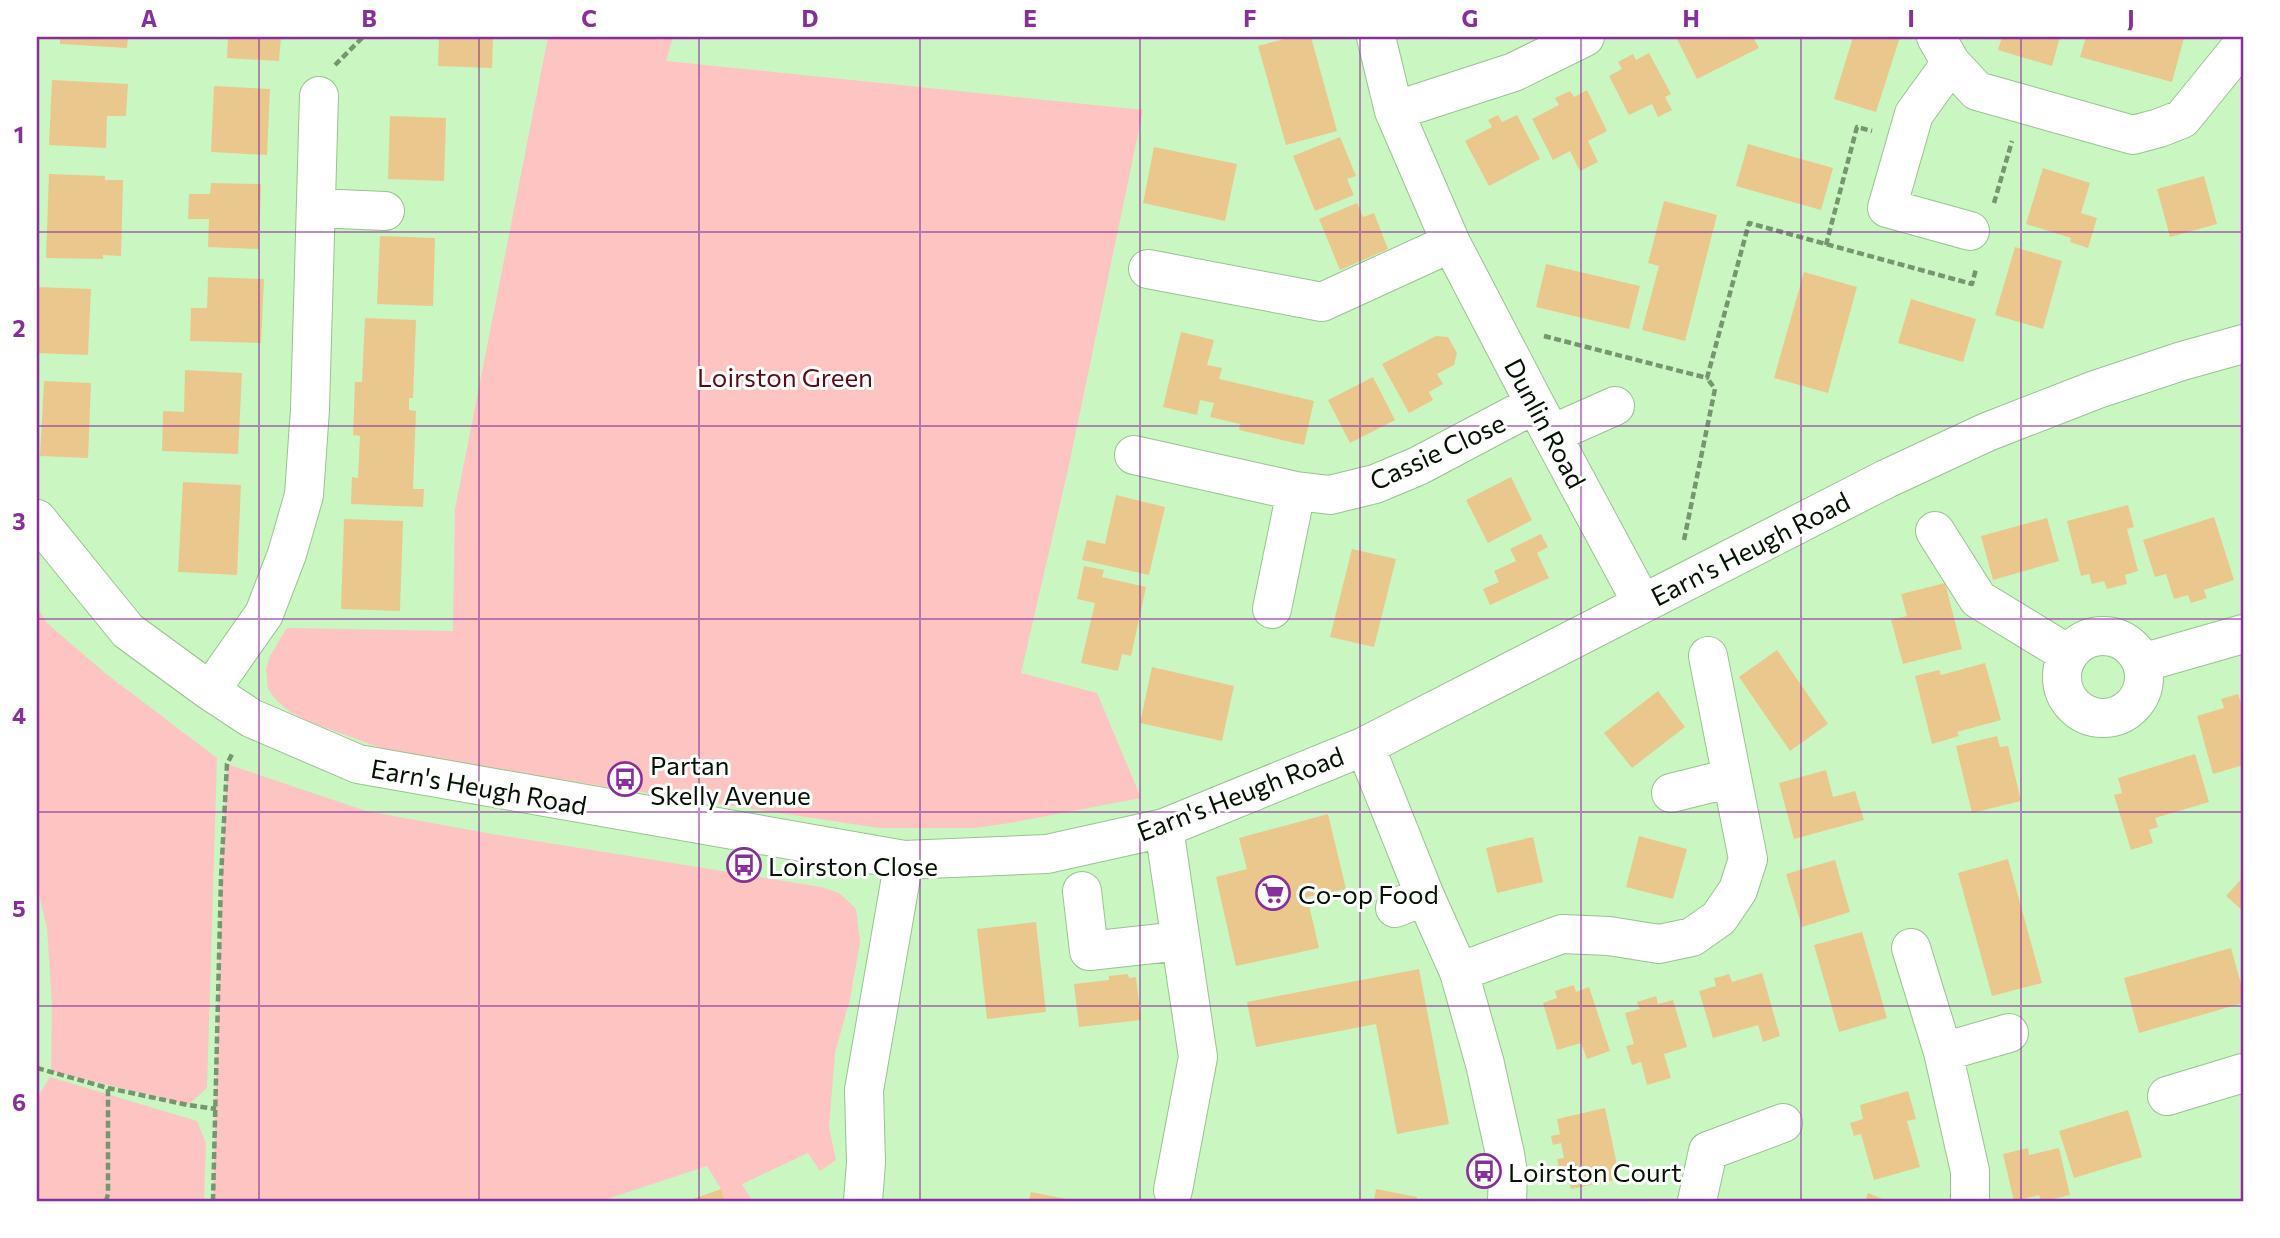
<svg xmlns="http://www.w3.org/2000/svg" width="2280" height="1238" font-family="Commissioner,sans-serif">
<style>
.green{fill:#fdc4c2}
.building{fill:#eac88d}
.lines{fill:none;stroke-linecap:round;stroke-linejoin:round}
.minor-casing{stroke:#98c390;stroke-width:40}
.path{stroke:#769670;stroke-width:4.5;stroke-dasharray:7 3.5;stroke-linecap:butt}
.minor{stroke:#fff;stroke-width:38}
.grid{fill:none;stroke:#892f9b;stroke-width:2;stroke-opacity:0.55}
.labels{text-anchor:middle;dominant-baseline:central;stroke-width:6;stroke-linejoin:round;paint-order:stroke}
.park-label{font-size:26px;fill:#580d16;stroke:#fff}
.street-label{font-size:26px;fill:#041202;stroke:#fff}
.poi-label{font-size:26px;fill:#041202;stroke:#fff;text-anchor:start}
.neatline{fill:none;stroke:#892f9b;stroke-width:2.5}
.grid-label{font-size:23px;text-anchor:middle;font-weight:bold;fill:#892f9b}
</style>
<rect width="100%" height="100%" fill="#caf6c1"/>
<path class="green" d="M548 37H673L666 61 1143 110 1069 465 1021 673 1097 693 1141 798 1010 823 975 828H879L550 778 386 750 310 722 290 712 277 701 268 689 266 669 270 656 287 628 453 631 455 509Z
M37 607 47 623 105 673 217 758 207 1088 188 1105 51 1071 52 1004 47 928 37 886Z
M227 764 366 811 492 834 821 887 839 893 856 909 860 942 850 999 835 1053 829 1127 836 1160 820 1171 808 1153 742 1184 752 1201H725L721 1189 707 1166 601 1201H213L221 878Z
M50 1077 197 1121 206 1143 204 1201H37V1098Z"/>
<path class="building" d="M60 37H128L127 48 60 44Z
M228 37H281L279 61 227 58Z
M439 37H493L492 68 438 66Z
M1292 37H1311L1337 131 1286 145 1258 46Z
M1676 37H1753L1759 48 1697 79Z
M1853 37H1900L1876 112 1834 99Z
M2002 37H2060L2052 66 1998 50Z
M2086 37H2178L2184 38 2172 82 2080 57Z
M1649 53 1671 94 1665 97 1672 110 1658 117 1652 104 1629 115 1609 76 1622 69 1618 62 1633 54 1636 60Z
M52 80 128 84 126 116H107L106 148 49 145Z
M214 86 270 89 267 155 211 152Z
M1587 90 1607 131 1588 141 1598 162 1580 171 1570 151 1553 160 1532 119 1559 105 1555 98 1570 91 1574 97Z
M1498 115 1502 122 1517 115 1540 159 1489 186 1465 141 1492 127 1488 120Z
M390 116 446 118 444 181 388 179Z
M1340 137 1356 176 1347 179 1354 195 1315 211 1293 156Z
M1748 144 1833 168 1821 210 1736 186Z
M1154 147 1237 164 1225 221 1143 203Z
M2043 168 2090 183 2081 213 2097 218 2088 248 2070 242 2071 238 2026 224Z
M49 174 105 176V180H123L121 256 103 255V259L46 258Z
M2204 176 2217 224 2170 237 2157 189Z
M211 183 261 184 259 249 208 247 209 219H188L189 194H210Z
M1664 201 1717 215 1685 341 1642 330 1659 266 1648 263Z
M1357 203 1363 217 1374 213 1388 249 1340 270 1319 219Z
M380 236 435 238 433 306 377 304Z
M2015 247 2062 261 2043 329 1995 315Z
M1546 264 1640 286 1629 329 1536 307Z
M1804 272 1857 287 1828 393 1774 378Z
M208 277 264 279 261 343 190 341 191 308H207Z
M37 287 91 289 88 355 37 353Z
M1911 299 1976 319 1963 362 1898 343Z
M365 318 416 320 413 398H409V410L416 411 413 489H424L423 507 351 504 352 477 358 478 360 436 353 435 355 382H362Z
M1181 332 1214 340 1207 365 1222 368 1219 379 1314 401 1304 445 1239 430 1240 424 1210 417 1214 403 1200 400 1197 415 1163 407Z
M1436 336 1448 337 1457 353 1454 365 1437 374 1443 384 1429 392 1433 400 1409 413 1382 364Z
M185 370 242 373 238 454 162 451 163 411 184 412Z
M1373 377 1395 420 1350 443 1328 400Z
M44 381 91 383 88 458 40 456Z
M1511 477 1532 520 1488 543 1466 500Z
M183 482 241 485 237 575 178 572Z
M1116 495 1165 507 1149 575 1082 560 1087 540 1105 544Z
M2128 505 2134 527 2127 529 2138 571 2125 575 2127 584 2107 589 2104 581 2092 584 2089 574 2081 576 2067 521Z
M2214 517 2234 580 2204 590 2207 598 2191 603 2188 595 2174 599 2166 574 2155 577 2143 540Z
M2047 518 2059 561 1993 580 1981 536Z
M344 519 403 521 400 611 341 609Z
M1541 534 1548 547 1537 553 1549 578 1490 605 1483 589 1499 582 1494 571 1516 561 1510 549Z
M1352 549 1396 559 1374 647 1330 637Z
M1084 566 1104 570 1102 577 1146 587 1131 656 1122 654 1118 671 1081 663 1095 603 1077 599Z
M1945 583 1962 649 1903 664 1891 620 1907 616 1901 594Z
M1777 650 1828 724 1790 751 1739 677Z
M1985 663 2001 720 1957 732 1959 736 1932 744 1915 676 1939 670 1941 675Z
M1152 667 1234 686 1222 741 1140 723Z
M1658 691 1685 727 1632 768 1604 733Z
M2238 694 2241 703 2243 702V765L2213 774 2197 716 2224 708 2221 699Z
M1997 736 2000 747 2008 746 2021 801 1972 813 1956 746Z
M2195 754 2209 802 2155 818 2158 827 2149 830 2153 843 2131 850 2114 795 2122 793 2118 778Z
M1826 770 1833 797 1855 791 1864 820 1794 839 1779 783Z
M1328 814 1346 889 1307 897 1319 948 1236 966 1216 877 1247 869 1239 838Z
M1639 836 1687 849 1673 899 1626 887Z
M1533 837 1543 882 1497 893 1486 848Z
M2008 859 2042 983 1992 996 1958 873Z
M1835 860 1850 912 1802 927 1786 874Z
M2243 877V911L2226 896Z
M1036 922 1046 1012 987 1019 977 929Z
M1862 932 1887 1018 1839 1032 1814 945Z
M2231 948 2243 991V1003L2139 1033 2124 978Z
M1419 969 1449 1124 1397 1134 1376 1024 1256 1047 1247 1002Z
M1762 973 1780 1036 1763 1042 1758 1025 1713 1038 1699 991 1716 986 1714 978 1723 976 1729 974 1732 982Z
M1128 974 1129 978 1136 977 1141 1020 1079 1027 1074 984 1109 980V976Z
M1574 985 1576 992 1589 987 1610 1051 1587 1059 1581 1043 1557 1050 1543 1003 1557 998 1555 991Z
M1656 996 1658 1004 1673 1000 1687 1047 1664 1054 1671 1078 1647 1085 1641 1062 1632 1065 1626 1046 1634 1044 1625 1013 1640 1009 1637 1002Z
M1908 1091 1916 1119 1907 1121 1920 1167 1874 1180 1861 1134 1854 1136 1850 1123 1863 1119 1860 1105Z
M1605 1108 1620 1179 1571 1189 1568 1175 1561 1176 1559 1168 1557 1159 1564 1158 1561 1143 1553 1145 1551 1136 1560 1134 1557 1119Z
M2128 1110 2142 1157 2074 1178 2059 1131Z
M2028 1148 2029 1155 2059 1148 2070 1195 2044 1201H2041L2039 1195 2014 1201 2003 1154Z
M721 1189 725 1201H687Z
M1376 1189 1417 1197 1416 1201H1374Z
M1031 1192 1071 1200V1201H1029Z
M1868 1193 1887 1201H1865Z"/>
<g class="lines">
<g class="minor-casing">
<path id="minor" d="M1376 37 1394 111 1451 243 1535 404 1642 603
M1936 37 1951 63 1977 91 2133 135 2159 128 2182 119 2243 44
M1951 63 1914 114 1887 208 1970 231
M1394 111 1514 72 1585 37
M316 208 385 211
M1148 269 1322 302 1451 243
M1552 434 1615 406
M1134 455 1296 491 1330 495 1375 484 1418 466 1535 404
M37 519 128 631 210 691 251 718 358 764 904 860 1047 854 1164 828 1365 746 1886 479 1987 432 2095 390 2182 361 2243 344
M1935 531 1978 599 2068 654
M1272 609 1296 491
M2062 677a41 41 0 1 1 82 0a41 41 0 1 1-82 0Z
M2142 663 2243 634
M210 691 264 614 287 554 304 495 310 409 319 96
M1365 746 1425 896 1459 972 1485 1064 1505 1154 1508 1173 1507 1201
M1671 793 1731 778
M1164 828 1198 1057 1173 1190
M1082 891 1089 951 1180 941
M1395 908 1425 896
M1911 948 1943 1052 1970 1171V1201
M1459 972 1562 934 1609 936 1659 944 1692 937 1719 918 1738 890 1748 859 1708 656
M1943 1052 2009 1033
M2167 1096 2243 1073
M863 1201 866 1163 864 1090 904 860
M1697 1201 1708 1151 1783 1123"/>
</g>
<path class="path" d="M335 65 363 37
M1994 203 2012 141
M1826 245 1857 127 1872 131
M1544 336 1707 378 1749 223 1972 284 1976 269
M1684 540 1715 389 1707 378
M37 1068 108 1088 188 1105 216 1109
M106 1201 108 1194V1088
M213 1201 221 878 227 764 233 752"/>
<use href="#minor" class="minor"/>
</g>
<path class="grid" d="M259 37V1201M479 37V1201M699 37V1201M920 37V1201M1140 37V1201M1360 37V1201M1581 37V1201M1801 37V1201M2021 37V1201M37 232H2243M37 426H2243M37 619H2243M37 812H2243M37 1006H2243"/>
<defs>
<g id="bus-ring" transform="scale(1.75)"><circle r="9.5" fill="#fff" stroke="#892f9b" stroke-width="1.5"/><path d="M-5-6H5V4H4V6H2V4H-2V6H-4V4H-5ZM-3.5-4V0h7V-4ZM-3.5 1.2v1.5H-2V1.2ZM2 1.2v1.5H3.5V1.2Z" fill="#892f9b"/></g>
<g id="supermarket-ring" transform="scale(1.75)"><circle r="9.5" fill="#fff" stroke="#892f9b" stroke-width="1.5"/><path d="M-6-5.5h2.5l.6 2H6L4.5 2H-2.5L-4.4-4H-6ZM-1.5 3.2a1.3 1.3 0 1 0 .1 0ZM3 3.2a1.3 1.3 0 1 0 .1 0Z" fill="#892f9b"/></g>
</defs>
<g fill-rule="evenodd">
<use href="#bus-ring" x="625" y="779"/>
<use href="#bus-ring" x="744" y="865"/>
<use href="#supermarket-ring" x="1273" y="893"/>
<use href="#bus-ring" x="1484" y="1171"/>
</g>
<g class="labels">
<g class="park-label">
<text x="785" y="376">Loirston Green</text>
</g>
<g class="street-label">
<text transform="translate(1546 423) rotate(62)">Dunlin Road</text>
<text transform="translate(1437 451) rotate(-25)">Cassie Close</text>
<text transform="translate(1750 548) rotate(-27)">Earn's Heugh Road</text>
<text transform="translate(479 786) rotate(10)">Earn's Heugh Road</text>
<text transform="translate(1240 793) rotate(-21)">Earn's Heugh Road</text>
</g>
<g class="poi-label">
<text x="650" y="764">Partan<tspan x="650" dy="30">Skelly Avenue</tspan></text>
<text x="768" y="865">Loirston Close</text>
<text x="1298" y="893">Co-op Food</text>
<text x="1508" y="1171">Loirston Court</text>
</g>
</g>
<rect width="2280" height="1238" fill="none" stroke="#ffffff" stroke-width="77"/>
<rect x="38" y="38" width="2204" height="1162" class="neatline"/>
<g class="grid-label">
<text x="149" y="27">A</text>
<text x="369" y="27">B</text>
<text x="589" y="27">C</text>
<text x="810" y="27">D</text>
<text x="1030" y="27">E</text>
<text x="1250" y="27">F</text>
<text x="1470" y="27">G</text>
<text x="1691" y="27">H</text>
<text x="1911" y="27">I</text>
<text x="2131" y="27">J</text>
<text x="19" y="143">1</text>
<text x="19" y="337">2</text>
<text x="19" y="530">3</text>
<text x="19" y="724">4</text>
<text x="19" y="917">5</text>
<text x="19" y="1111">6</text>
</g>
</svg>
